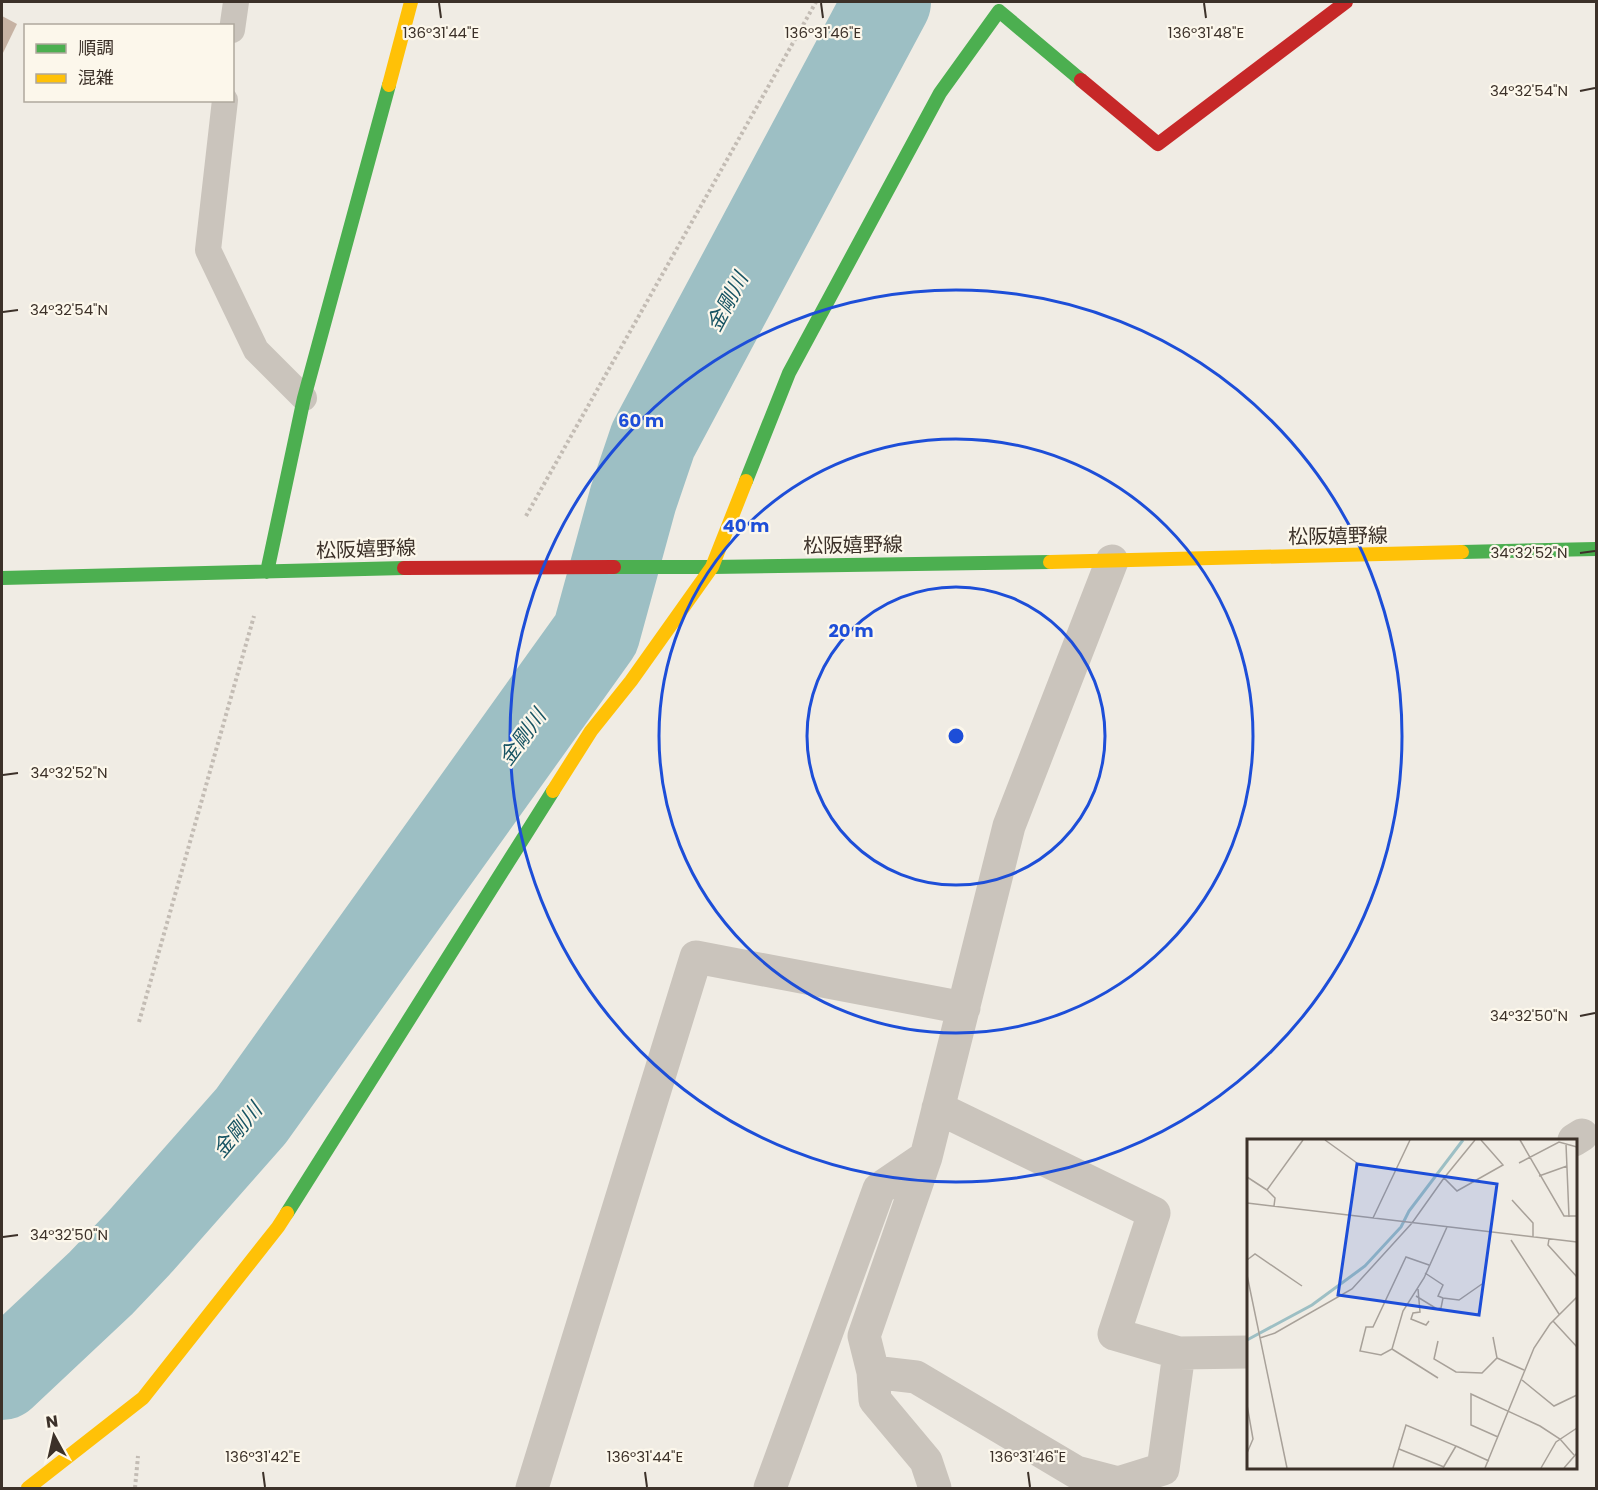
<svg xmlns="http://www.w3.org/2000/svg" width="1598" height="1490" font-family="Poppins,'Noto Sans JP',sans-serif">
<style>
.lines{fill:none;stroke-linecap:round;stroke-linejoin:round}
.river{stroke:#9dbfc4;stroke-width:88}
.building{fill:#c6b2a3}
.path{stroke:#c3bcb4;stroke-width:4;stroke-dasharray:3 3;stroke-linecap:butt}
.lane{stroke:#cac4bc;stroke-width:26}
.street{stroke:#cac4bc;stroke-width:33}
.fast{stroke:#4caf50;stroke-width:14}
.slow{stroke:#ffc107;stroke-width:14}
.jam{stroke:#c62828;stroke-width:14}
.ticks{fill:none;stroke:#3c3129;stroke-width:2}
.ring{fill:none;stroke:#1d4ed8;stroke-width:3}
.labels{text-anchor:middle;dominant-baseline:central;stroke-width:4.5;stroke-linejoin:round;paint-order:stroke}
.street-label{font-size:20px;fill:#3c3129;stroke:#fcf7eb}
.water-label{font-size:21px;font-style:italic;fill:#185463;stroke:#fcf7eb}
.inset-river{fill:none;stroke:#9dbfc4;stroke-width:3}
.inset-road{fill:none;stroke:#a8a199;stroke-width:1.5}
.view{fill:#1d4ed8;fill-opacity:0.15;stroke:#1d4ed8;stroke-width:3}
.inset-edge{fill:none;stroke:#3c3129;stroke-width:3}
.ticks-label{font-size:15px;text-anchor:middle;fill:#3c3129;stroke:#fcf7eb;stroke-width:4.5;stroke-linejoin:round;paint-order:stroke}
.centre{fill:#1d4ed8;stroke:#fcf7eb;stroke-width:3}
.ring-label{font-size:18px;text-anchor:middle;font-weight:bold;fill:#1d4ed8;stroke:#fcf7eb;stroke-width:4.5;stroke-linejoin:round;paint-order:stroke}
</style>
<rect width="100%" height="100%" fill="#f0ece4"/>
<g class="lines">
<path class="river" d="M2 1376 101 1283 138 1244 251 1116 596 634 633 499 653 440 887 2"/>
</g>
<path class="building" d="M2 16 17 24 2 55Z"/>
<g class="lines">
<path class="path" d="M526 516 816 2
M139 1022 254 616
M135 1488 138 1456"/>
<path class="lane" d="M232 30 236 2
M225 100 208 250 256 350 304 398"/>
<path class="street" d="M938 1108 1154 1213 1114 1334 1179 1353 1248 1352
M1574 1140 1582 1135
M926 1157 864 1336 873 1372 875 1400 926 1461 935 1488
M873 1372 916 1377 1076 1472 1118 1483 1163 1469 1179 1353
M532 1488 696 957 964 1008
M770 1488 879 1189 926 1157 1009 826 1112 561"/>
<path class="fast" d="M746 481 789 373 940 93 999 11 1081 80
M1462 552 1596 549
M614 567H712L1050 562
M267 572 304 398 389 85
M2 578 404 568
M287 1213 553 791"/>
<path class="slow" d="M389 85 411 2
M1050 562 1462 552
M553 791 591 731 631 681 712 567 746 481
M28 1488 143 1398 278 1227 287 1213"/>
<path class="jam" d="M1081 80 1158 144 1346 2
M404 568 614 567"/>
</g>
<path class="ticks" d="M439 3 441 18M821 3 823 18M1204 3 1206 18M1580 91 1595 88M3 312 18 310M1580 553 1595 551M3 775 18 773M1580 1016 1595 1013M3 1237 18 1235M263 1472 265 1487M645 1472 647 1487M1028 1472 1030 1487"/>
<g class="ring">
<circle cx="956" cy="736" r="149"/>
<circle cx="956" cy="736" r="297"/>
<circle cx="956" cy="736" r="446"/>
</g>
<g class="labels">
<g class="street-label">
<text transform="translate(1338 536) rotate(-1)">松阪嬉野線</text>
<text transform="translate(853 545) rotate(-1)">松阪嬉野線</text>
<text transform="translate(366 549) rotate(-2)">松阪嬉野線</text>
</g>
<g class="water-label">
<text transform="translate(727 302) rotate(-62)">金剛川</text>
<text transform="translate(522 737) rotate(-54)">金剛川</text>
<text transform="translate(237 1130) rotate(-50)">金剛川</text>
</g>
</g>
<g transform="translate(1247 1139)">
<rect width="330" height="330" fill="#f0ece4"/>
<path class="inset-river" d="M0 201 65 166 118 127 154 88 162 72 216 1"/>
<path class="inset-road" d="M78 1 110 24M273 1 317 77H330M319 5 322 78M272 24 312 3 330 8M292 37 320 27M0 38 20 51M197 39 228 1M265 61 286 84V98M0 64 330 103M27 67 28 59 20 51 56 1M126 79 163 1M302 100 301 106 330 138M264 101 312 175M0 121 8 115 55 147M182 126 159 118 126 188H119L113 212 134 216 145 210 156 172 177 139 200 88M178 134 196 146 191 157 196 159 212 161 235 145M0 136 40 329M171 150 173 173 166 174 164 180 179 186 182 182M169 157 190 170 194 169 196 159M306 182 330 208M246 198 250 219M13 199 28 194 105 150 165 84 197 39 210 52 256 26 234 1M191 202 187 220 209 233 235 234 250 219 277 231M145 210 191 239M275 241 307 267 330 256M0 266 6 300 0 314M251 298 224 286V255L293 287 313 300 327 316M209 307 242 322M152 310 197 328M146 329 159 286 209 307 196 329M238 329 287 209 303 185 330 158M294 329 309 303 330 289M317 329 330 314"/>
<path class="view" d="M110 25 250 45 232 176 91 156Z"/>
<rect width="330" height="330" class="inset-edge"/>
</g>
<g class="ticks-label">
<text x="441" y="38">136°31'44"E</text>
<text x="823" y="38">136°31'46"E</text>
<text x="1206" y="38">136°31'48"E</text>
<text x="1529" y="96">34°32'54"N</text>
<text x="69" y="315">34°32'54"N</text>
<text x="1529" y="558">34°32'52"N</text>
<text x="69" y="778">34°32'52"N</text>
<text x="1529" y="1021">34°32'50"N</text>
<text x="69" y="1240">34°32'50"N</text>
<text x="263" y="1462">136°31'42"E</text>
<text x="645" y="1462">136°31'44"E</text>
<text x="1028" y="1462">136°31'46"E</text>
</g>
<circle cx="956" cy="736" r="9" class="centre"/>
<g class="ring-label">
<text x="641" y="427">60 m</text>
<text x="746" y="532">40 m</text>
<text x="851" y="637">20 m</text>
</g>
<rect width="1598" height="1490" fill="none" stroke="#3c3129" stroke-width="6"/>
<rect x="24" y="24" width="210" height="78" fill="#fcf7eb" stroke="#afa89d" stroke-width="1.5"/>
<rect x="36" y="44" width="30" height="9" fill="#4caf50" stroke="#afa89d" stroke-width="1.5"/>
<text x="78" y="54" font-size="18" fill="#3c3129">順調</text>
<rect x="36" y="74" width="30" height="9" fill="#ffc107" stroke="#afa89d" stroke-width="1.5"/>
<text x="78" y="84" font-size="18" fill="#3c3129">混雑</text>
<g transform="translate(54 1436) rotate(352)" stroke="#fcf7eb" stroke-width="4.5" paint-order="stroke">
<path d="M0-4.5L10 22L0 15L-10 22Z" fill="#3c3129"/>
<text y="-9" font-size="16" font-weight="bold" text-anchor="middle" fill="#3c3129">N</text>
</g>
</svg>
